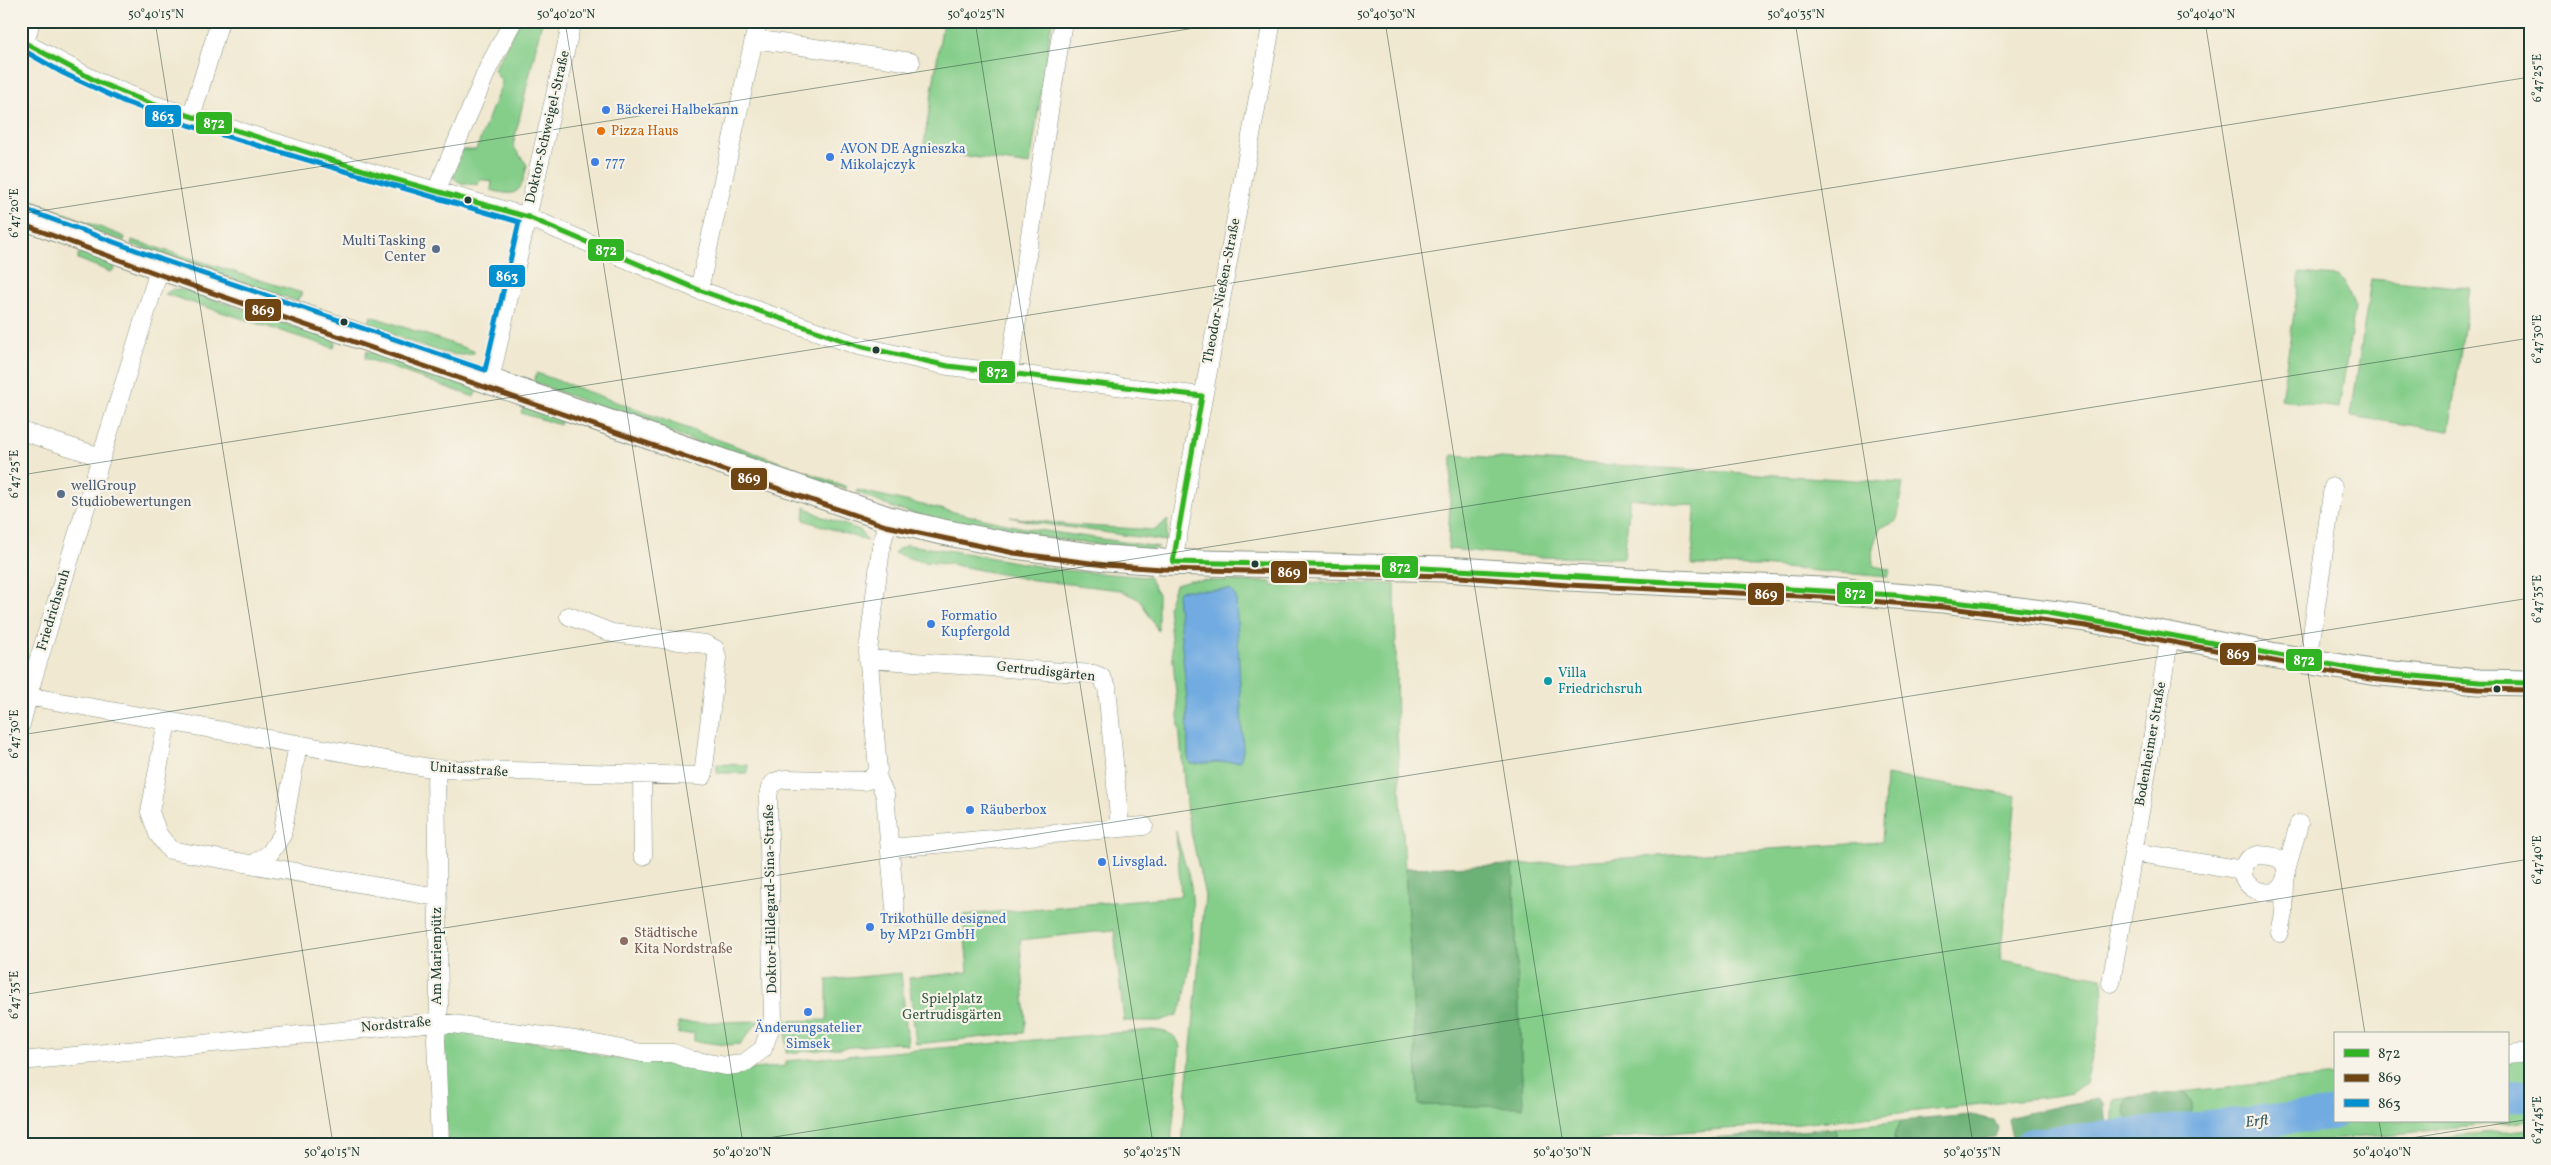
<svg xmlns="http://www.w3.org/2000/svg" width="2551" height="1165" font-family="Vollkorn,serif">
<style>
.green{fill:#85ce8a;stroke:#52865f}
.forest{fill:#6cb176;stroke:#467755}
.water{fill:#71abe1;stroke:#48748a}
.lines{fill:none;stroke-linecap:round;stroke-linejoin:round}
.stream{stroke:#71abe1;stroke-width:5}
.river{stroke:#71abe1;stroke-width:31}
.street-casing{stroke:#889282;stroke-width:19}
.secondary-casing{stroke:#889282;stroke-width:27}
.street{stroke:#fff;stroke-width:18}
.secondary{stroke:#fff;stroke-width:25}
.bus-1-casing{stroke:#f7f3e8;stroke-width:9}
.bus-2-casing{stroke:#f7f3e8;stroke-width:9}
.bus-3-casing{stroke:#f7f3e8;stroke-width:9}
.bus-1{stroke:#30b423;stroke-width:5}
.bus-2{stroke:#704514;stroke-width:5}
.bus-3{stroke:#0090d0;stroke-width:5}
.ticks{fill:none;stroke:#1f3d34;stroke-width:1;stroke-opacity:0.45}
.shop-dot{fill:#3f7fe0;stroke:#f7f3e8;stroke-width:2}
.food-dot{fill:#e8710a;stroke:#f7f3e8;stroke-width:2}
.bus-dot{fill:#1f3d34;stroke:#f7f3e8;stroke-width:2}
.service-dot{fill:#5c6f8a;stroke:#f7f3e8;stroke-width:2}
.culture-dot{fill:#0f9aa8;stroke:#f7f3e8;stroke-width:2}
.education-dot{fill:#8d6e63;stroke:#f7f3e8;stroke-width:2}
.labels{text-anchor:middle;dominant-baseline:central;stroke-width:4.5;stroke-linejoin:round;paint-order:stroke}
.shop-label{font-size:14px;fill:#366cbe;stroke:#f7f3e8;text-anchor:start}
.street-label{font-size:14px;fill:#1f3d34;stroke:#f7f3e8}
.food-label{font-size:14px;fill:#c56008;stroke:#f7f3e8;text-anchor:start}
.service-label{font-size:14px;fill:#4e5e75;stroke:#f7f3e8;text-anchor:end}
.culture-label{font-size:14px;fill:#0d838f;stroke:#f7f3e8;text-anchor:start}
.education-label{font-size:14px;fill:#785e54;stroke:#f7f3e8;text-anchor:start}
.park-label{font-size:14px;fill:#335a45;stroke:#f7f3e8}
.water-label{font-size:15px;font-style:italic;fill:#34585f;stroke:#f7f3e8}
.line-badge{stroke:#f7f3e8;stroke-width:2}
.badge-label{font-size:14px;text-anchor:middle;font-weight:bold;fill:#fff}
.neatline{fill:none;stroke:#1f3d34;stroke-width:2}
.ticks-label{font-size:12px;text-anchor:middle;fill:#1f3d34}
</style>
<rect width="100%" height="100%" fill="#f7f3e8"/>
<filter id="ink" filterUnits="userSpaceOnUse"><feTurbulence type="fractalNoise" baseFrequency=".02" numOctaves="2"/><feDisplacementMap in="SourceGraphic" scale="10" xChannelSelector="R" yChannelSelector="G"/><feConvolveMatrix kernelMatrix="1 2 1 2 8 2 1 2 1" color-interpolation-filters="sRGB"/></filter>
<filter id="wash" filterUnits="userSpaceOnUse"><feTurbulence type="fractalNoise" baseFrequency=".0096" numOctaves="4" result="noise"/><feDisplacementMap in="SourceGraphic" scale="20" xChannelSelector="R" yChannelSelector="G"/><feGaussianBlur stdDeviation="1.12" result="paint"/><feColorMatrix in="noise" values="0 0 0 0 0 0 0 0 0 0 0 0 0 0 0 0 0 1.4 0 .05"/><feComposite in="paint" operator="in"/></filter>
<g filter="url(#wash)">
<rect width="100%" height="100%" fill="#f0e8d0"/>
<path class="green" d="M520 21H542L513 146 527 165C521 192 519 198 491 190L492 182 480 179 478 185C469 183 458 186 453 176L462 150H476L502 83 494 69Z
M943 21H1052L1030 165 923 150Z
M21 196 125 237 124 241 21 207Z
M132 240 302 293 297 301 131 244Z
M83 253 114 265 115 269 110 272 78 259V254Z
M2300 273 2337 276 2345 283 2355 307 2339 408 2281 400Z
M2371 279 2470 288 2449 431 2351 416Z
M173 289 186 290 336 341 334 348 165 294Z
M371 316 474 351V353C453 363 391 333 368 325Z
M367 351 477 390 474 397 365 358Z
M537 373 847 487 846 489C740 460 636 421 533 382Z
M524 406 562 419 560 425 521 413Z
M1452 455 1903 483 1897 521 1880 528C1876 538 1868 556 1875 566L1891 570 1888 577 1760 566 1692 565 1695 506 1630 498 1624 558 1539 557 1448 549Z
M857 490 1024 528 1159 547 1149 551 963 527 890 507 857 492Z
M805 507 823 517 860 530 867 541 804 520Z
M1010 517 1070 525 1155 530 1168 520 1166 541 1037 523Z
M907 545 953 551 1061 570 1149 577 1158 594V631L1140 600 1120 590 1026 579 950 564 922 562 894 553 897 550Z
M1189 580 1271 582 1272 586 1281 585V582L1395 584 1397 733 1419 1105 1523 1106 1513 865 1882 842 1886 775 2016 796 2000 960 2102 978 2103 999 2101 1019 2086 1083 2072 1093 2054 1096 1799 1124 1681 1132 1560 1144H1182L1205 896 1187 814 1168 606 1175 585Z
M717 764 748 765V773H717Z
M1176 831C1179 850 1188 867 1191 886 1195 910 1191 997 1177 1015L1160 1021H1124L1114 930 1020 940 1026 1021 1024 1033 916 1044 909 978 968 972 963 915 1181 896Z
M901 973 908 1045 896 1043 786 1053V1021L827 1020V980Z
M759 1021 740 1044 727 1045 694 1041V1033L678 1034V1023Z
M1152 1030C1164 1031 1177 1033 1180 1047L1171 1144H447L444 1033 446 1031 572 1047 604 1057 710 1069 732 1071 786 1066V1061Z
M2530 1057V1088L2507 1090V1059Z
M2335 1076V1108L2181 1122 2188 1116 2179 1092Z
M2132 1097C2121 1103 2126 1118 2135 1125L2112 1128 2114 1100Z
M2530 1102V1121L2290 1144H2249L2273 1141 2214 1139 2195 1133 2335 1120 2507 1121V1103Z
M1901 1121 1894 1136 1895 1144H1835L1837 1133 1835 1128Z
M2530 1130V1138L2485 1144H2365Z"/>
<path class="forest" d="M1513 865 1523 1107 1419 1105 1405 868Z
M2185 1092C2213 1127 2153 1124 2135 1125L2125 1113 2127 1100 2132 1097Z
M2098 1099 2104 1104 2106 1128 2012 1138 2008 1119 2011 1117 2063 1105Z
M1971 1115 1994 1120 1998 1128 1995 1138 1951 1144H1895L1894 1136 1901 1121Z
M1835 1128 1837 1133 1835 1144H1641Z
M2195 1133 2214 1139 2268 1134 2277 1135 2278 1139C2258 1150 2184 1144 2157 1144L2158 1138Z"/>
<path class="water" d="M1180 590H1230L1236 597 1243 751 1240 761 1190 764 1188 757 1187 700 1177 595Z"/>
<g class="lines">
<path class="stream" d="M2103 1144 2104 1136"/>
<path class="river" d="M2507 1097 2530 1095
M2030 1144 2335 1114"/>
</g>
</g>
<g filter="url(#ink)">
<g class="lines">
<g class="street-casing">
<path id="street" d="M754 39 911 62
M21 41 98 82 152 104 376 174 528 217 699 290 859 346 948 366 1202 396
M25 43 31 21
M191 118 220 21
M436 191 489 66 513 21
M699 290 758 21
M1009 372 1063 21
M490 380 572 21
M21 431 101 457
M1173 562 1272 21
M868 659 1094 674 1101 677 1107 687 1120 828
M2308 662 2333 487
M21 695 436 769 703 776 717 658 715 649 705 644 612 633 569 616
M167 721 150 812 158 834 170 850 437 897
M21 724 33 678 160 267
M436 769 439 1006 436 1039 440 1144
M642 774 643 856
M876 774 885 795 896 919
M890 848 1144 826
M2133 852 2243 870
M2258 855C2265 856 2273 855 2279 859 2292 866 2286 884 2277 891 2247 900 2227 863 2258 855Z
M254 864 270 853 282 835 298 744
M2286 870 2299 824
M2280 933 2284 914 2285 882
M2111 983 2170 635
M2507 1055 2530 1053
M21 1061 437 1022 575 1040 642 1053H673L691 1060 726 1066 743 1064 763 1049 773 1020 768 798C769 785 773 780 787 779L864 781 871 779 878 770 868 651 881 548 888 519"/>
</g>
<g class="secondary-casing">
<path id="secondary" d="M21 216 160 267 888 519 938 531 1015 546 1106 558 1163 562 1446 569 1568 578 1821 590 1944 600 2087 619 2271 655 2371 672 2479 682 2530 683"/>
</g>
<use href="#street" class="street"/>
<use href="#secondary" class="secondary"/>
<g class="bus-1-casing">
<path id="bus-1" d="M25 43 98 82 152 104 376 174 528 217 699 290 859 346 948 366 1202 396
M1173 562 1405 567 1894 595 2049 613 2371 672 2479 682 2530 683
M1173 562 1202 396"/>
</g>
<g class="bus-2-casing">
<path id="bus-2" d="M21 224 158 274 886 526 1014 553 1105 565 1162 569 1446 576 1568 585 1821 597 1943 607 2086 626 2370 679 2478 689 2530 690"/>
</g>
<g class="bus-3-casing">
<path id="bus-3" d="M21 49 63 73 125 102 188 125 519 222 485 370 163 260 24 209"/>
</g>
<use href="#bus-1" class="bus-1"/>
<use href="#bus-2" class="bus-2"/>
<use href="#bus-3" class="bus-3"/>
</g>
</g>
<path class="ticks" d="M155 21 333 1144M565 21 743 1144M975 21 1153 1144M1385 21 1563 1144M1795 21 1973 1144M2205 21 2365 1034M21 214 1239 21M21 475 2530 77M21 735 2530 338M21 995 2530 598M2379 1121 2383 1144M730 1144 2530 859M2374 1144 2530 1119"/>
<g class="shop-dot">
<circle cx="606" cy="110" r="5"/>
<circle cx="830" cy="157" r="5"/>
<circle cx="595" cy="162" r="5"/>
<circle cx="931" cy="624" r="5"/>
<circle cx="970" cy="810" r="5"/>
<circle cx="1102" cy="862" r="5"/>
<circle cx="870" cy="927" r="5"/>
<circle cx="808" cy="1012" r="5"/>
</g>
<circle class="food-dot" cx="601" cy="131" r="5"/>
<g class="bus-dot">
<circle cx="468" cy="200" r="4.5"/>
<circle cx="344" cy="322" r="4.5"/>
<circle cx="876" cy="350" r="4.5"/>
<circle cx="1255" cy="564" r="4.5"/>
<circle cx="2497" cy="689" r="4.5"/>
</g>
<g class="service-dot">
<circle cx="436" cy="249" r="5"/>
<circle cx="61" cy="494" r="5"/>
</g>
<circle class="culture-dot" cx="1548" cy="681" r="5"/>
<circle class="education-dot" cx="624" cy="941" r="5"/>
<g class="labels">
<g class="shop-label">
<text x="616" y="110">Bäckerei Halbekann</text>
<text x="840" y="149">AVON DE Agnieszka<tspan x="840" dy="16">Mikolajczyk</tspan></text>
<text x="605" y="162">777</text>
<text x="941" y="616">Formatio<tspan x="941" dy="16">Kupfergold</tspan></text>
<text x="980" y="810">Räuberbox</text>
<text x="1112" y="862">Livsglad.</text>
<text x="880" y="919">Trikothülle designed<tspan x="880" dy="16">by MP21 GmbH</tspan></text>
<text x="808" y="1028" text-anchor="middle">Änderungsatelier<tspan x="808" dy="16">Simsek</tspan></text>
</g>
<g class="street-label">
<text transform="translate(548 127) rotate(-77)">Doktor-Schweigel-Straße</text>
<text transform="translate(1222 291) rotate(-79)">Theodor-Nießen-Straße</text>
<text transform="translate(54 610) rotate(-73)">Friedrichsruh</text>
<text transform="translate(1046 672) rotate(6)">Gertrudisgärten</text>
<text transform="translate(2151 744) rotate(-80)">Bodenheimer Straße</text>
<text transform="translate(469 770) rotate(4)">Unitasstraße</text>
<text transform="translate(771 899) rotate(-91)">Doktor-Hildegard-Sina-Straße</text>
<text transform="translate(437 956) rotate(-90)">Am Marienpütz</text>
<text transform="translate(396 1025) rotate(-5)">Nordstraße</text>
</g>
<g class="food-label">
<text x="611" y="131">Pizza Haus</text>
</g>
<g class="service-label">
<text x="426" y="241">Multi Tasking<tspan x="426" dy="16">Center</tspan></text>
<text x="71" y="486" text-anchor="start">wellGroup<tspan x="71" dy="16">Studiobewertungen</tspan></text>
</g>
<g class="culture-label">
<text x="1558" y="673">Villa<tspan x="1558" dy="16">Friedrichsruh</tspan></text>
</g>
<g class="education-label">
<text x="634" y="933">Städtische<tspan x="634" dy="16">Kita Nordstraße</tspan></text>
</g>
<g class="park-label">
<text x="952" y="999">Spielplatz<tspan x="952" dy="16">Gertrudisgärten</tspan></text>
</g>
<g class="water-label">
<text transform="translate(2257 1122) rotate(-6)">Erft</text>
</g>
</g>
<g class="line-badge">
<rect x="144" y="104" width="38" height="24" rx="5" fill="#0090d0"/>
<rect x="195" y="111" width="38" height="24" rx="5" fill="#30b423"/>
<rect x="587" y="238" width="38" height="24" rx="5" fill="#30b423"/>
<rect x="488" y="264" width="38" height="24" rx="5" fill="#0090d0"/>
<rect x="244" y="298" width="38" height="24" rx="5" fill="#704514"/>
<rect x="978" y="360" width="38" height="24" rx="5" fill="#30b423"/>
<rect x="730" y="467" width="38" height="24" rx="5" fill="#704514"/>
<rect x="1381" y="555" width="38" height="24" rx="5" fill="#30b423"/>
<rect x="1270" y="560" width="38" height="24" rx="5" fill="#704514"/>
<rect x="1836" y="581" width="38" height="24" rx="5" fill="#30b423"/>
<rect x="1747" y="582" width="38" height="24" rx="5" fill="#704514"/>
<rect x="2219" y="642" width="38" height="24" rx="5" fill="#704514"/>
<rect x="2285" y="648" width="38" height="24" rx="5" fill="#30b423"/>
</g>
<g class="badge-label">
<text x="163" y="121">863</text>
<text x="214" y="128">872</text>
<text x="606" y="255">872</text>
<text x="507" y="281">863</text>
<text x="263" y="315">869</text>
<text x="997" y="377">872</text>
<text x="749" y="483">869</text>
<text x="1400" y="572">872</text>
<text x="1289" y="577">869</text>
<text x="1855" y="598">872</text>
<text x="1766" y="599">869</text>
<text x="2238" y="659">869</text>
<text x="2304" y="665">872</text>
</g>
<rect width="2551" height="1165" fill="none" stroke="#f7f3e8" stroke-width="55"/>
<rect x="2334" y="1032" width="175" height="90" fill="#f7f3e8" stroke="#a1aaa0"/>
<rect x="2344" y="1049" width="25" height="8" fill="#30b423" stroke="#a1aaa0"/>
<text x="2378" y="1058" font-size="15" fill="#1f3d34">872</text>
<rect x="2344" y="1074" width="25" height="8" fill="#704514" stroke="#a1aaa0"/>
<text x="2378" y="1082" font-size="15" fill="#1f3d34">869</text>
<rect x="2344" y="1099" width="25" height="8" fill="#0090d0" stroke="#a1aaa0"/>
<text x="2378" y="1108" font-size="15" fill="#1f3d34">863</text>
<rect x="28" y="28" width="2496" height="1110" class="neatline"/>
<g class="ticks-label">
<text x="156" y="18">50°40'15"N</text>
<text x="566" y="18">50°40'20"N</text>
<text x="976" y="18">50°40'25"N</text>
<text x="1386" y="18">50°40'30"N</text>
<text x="1796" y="18">50°40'35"N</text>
<text x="2206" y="18">50°40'40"N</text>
<text transform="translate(2537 78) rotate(-90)" y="4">6°47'25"E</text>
<text transform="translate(14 213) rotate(-90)" y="4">6°47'20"E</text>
<text transform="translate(2537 339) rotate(-90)" y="4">6°47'30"E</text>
<text transform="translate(14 474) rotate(-90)" y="4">6°47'25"E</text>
<text transform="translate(2537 599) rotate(-90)" y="4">6°47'35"E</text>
<text transform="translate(14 734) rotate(-90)" y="4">6°47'30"E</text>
<text transform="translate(2537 860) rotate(-90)" y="4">6°47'40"E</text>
<text transform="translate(14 995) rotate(-90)" y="4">6°47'35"E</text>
<text transform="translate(2537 1120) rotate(-90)" y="4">6°47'45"E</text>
<text x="332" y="1156">50°40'15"N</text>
<text x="742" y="1156">50°40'20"N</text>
<text x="1152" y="1156">50°40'25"N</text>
<text x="1562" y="1156">50°40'30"N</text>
<text x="1972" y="1156">50°40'35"N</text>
<text x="2382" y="1156">50°40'40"N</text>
</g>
</svg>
